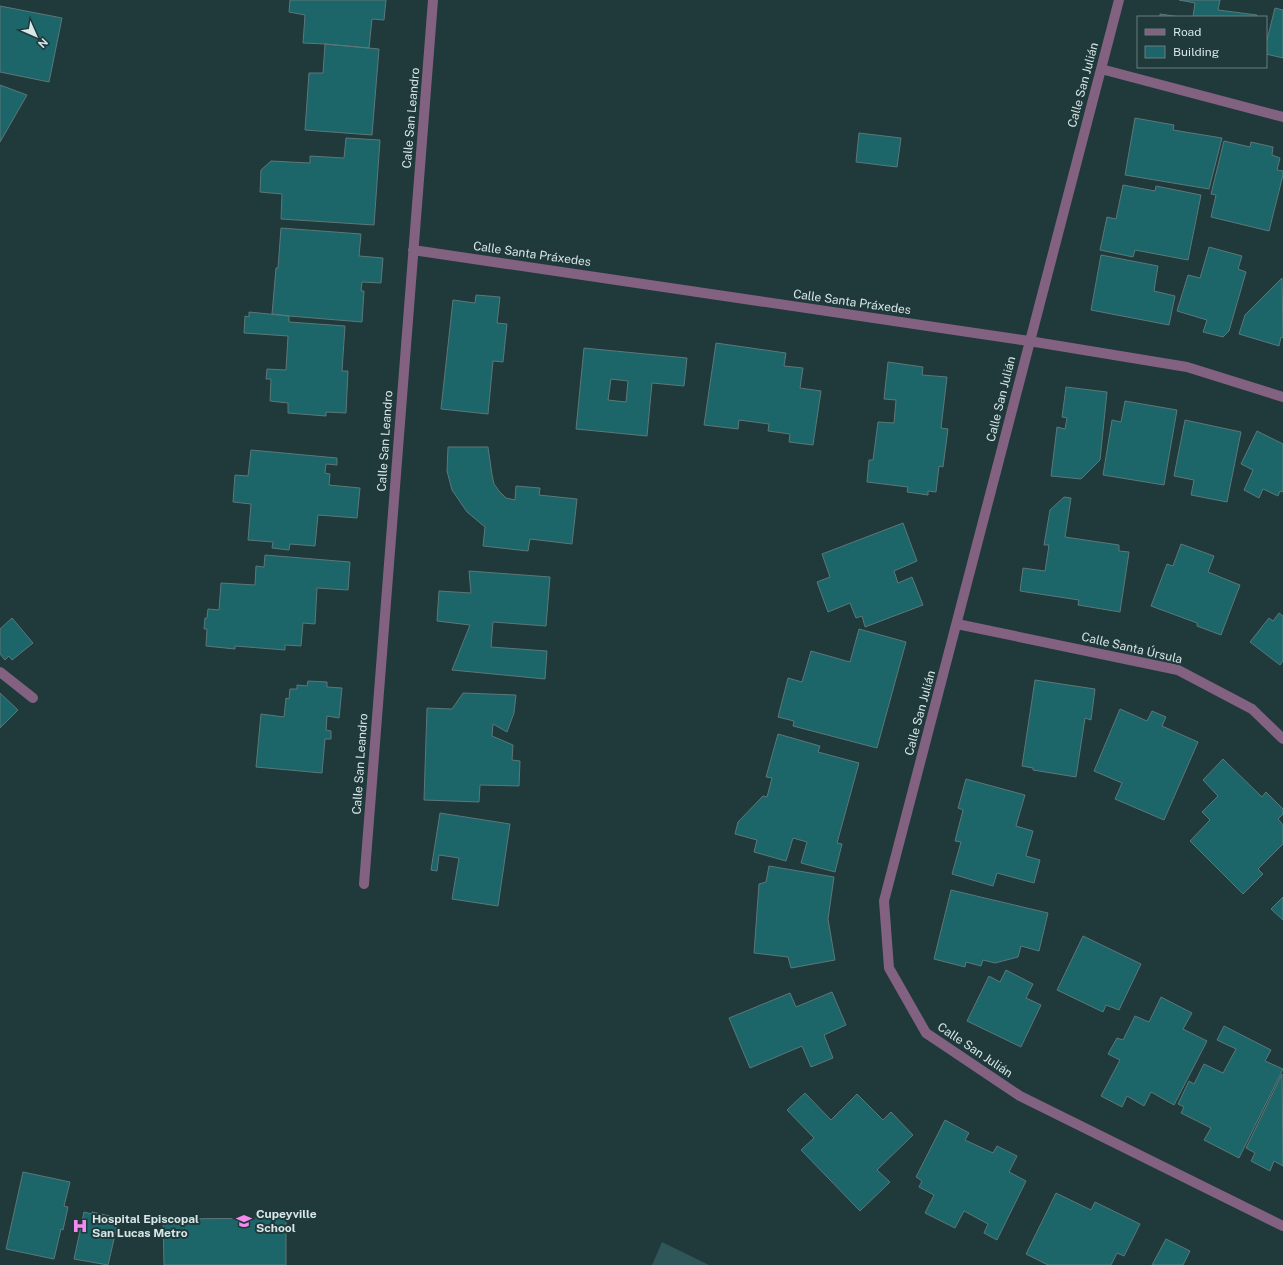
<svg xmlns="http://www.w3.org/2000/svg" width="1283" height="1265" font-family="'Public Sans',sans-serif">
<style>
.green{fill:#2f5658}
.building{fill:#1c666a;stroke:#5c7779;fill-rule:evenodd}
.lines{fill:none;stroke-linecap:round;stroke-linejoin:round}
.minor{stroke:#826280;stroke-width:10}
.labels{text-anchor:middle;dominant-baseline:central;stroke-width:4;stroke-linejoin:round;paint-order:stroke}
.street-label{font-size:12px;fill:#d7e6e7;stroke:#20393b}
.poi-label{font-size:12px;font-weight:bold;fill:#d7e6e7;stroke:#20393b;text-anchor:start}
</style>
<rect width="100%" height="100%" fill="#20393b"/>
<path class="green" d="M662 1242 709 1265H652Z"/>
<path class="building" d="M290 0H386L384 20 372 19 369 48 325 44 303 43 305 15 289 12Z
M1179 0H1220L1218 10 1257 15V17H1193L1195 3Z
M0 6 62 18 49 82 0 72Z
M1275 8 1283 10V58L1266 54V44Z
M1160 14 1180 17H1160Z
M325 44 379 49 372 135 305 130 309 73H323Z
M0 85 27 95 0 142Z
M1135 118 1174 125 1173 130 1222 138 1209 189 1125 175Z
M859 133 901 138 897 167 856 162Z
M346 138 380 140 374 225 281 219 282 194 260 192 261 170 271 161 310 163V156L344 158Z
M1224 141 1250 147 1251 142 1273 147 1272 155 1280 158 1277 170 1283 171V175L1269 231 1211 217 1216 195 1211 194Z
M1123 185 1155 191 1156 186 1201 195 1188 260 1135 250 1133 257 1100 250 1107 217 1116 219Z
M281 228 361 234 359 256 383 258 381 283 362 282 361 291H364L362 322 289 316 272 314 276 268H278Z
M1209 247 1242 256 1238 269 1246 272 1229 331 1223 337 1203 332 1207 320 1177 311 1188 275 1200 278Z
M1101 255 1158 266 1154 291 1175 296 1169 325 1091 310Z
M1282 278 1283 338 1281 337 1279 346 1239 334 1245 315Z
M476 295 500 297 497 323 507 324 503 362 493 361 488 414 441 409 453 300 475 303Z
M249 312 289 316V322L345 326 342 371H348L346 413 326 412V416L288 413V403L270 401 271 379H266L267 369 286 370 288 336 244 333 245 316 249 317Z
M716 343 786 353 784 366 803 368 800 388 821 391 813 445 789 442 790 434 768 431 769 424 739 420 738 429 704 425Z
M584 348 687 358 684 386 652 383 647 436 576 429ZM611 379 628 381 626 402 608 400Z
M888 362 923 367 922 375 947 377 941 428 948 429 943 467 939 466 936 492 928 491V495L907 492 908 487 867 482 869 460H873L878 422 894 423 896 400 884 399Z
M1066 387 1107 392 1100 460 1081 479 1051 476 1057 427 1065 429 1067 418 1062 417Z
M1125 401 1177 410 1164 485 1103 475 1112 420 1121 422Z
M1185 420 1241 432 1227 502 1191 495 1194 480 1174 476Z
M1257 431 1283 444V492L1280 491 1278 496 1263 489 1259 498 1244 490 1253 470 1241 464Z
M448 447H488L492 475 494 484 499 491 506 498 515 500 516 486 540 488 539 495 577 499 572 544 530 539 528 551 483 546 485 527 467 512 452 490 447 471Z
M251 450 337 458V465L326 464 325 473 330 474 329 485 360 488 357 518 318 515 315 546 290 544 289 550 272 548 273 542 248 540 251 504 233 502 235 475 248 476Z
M1064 497 1071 498 1065 537 1119 545V551L1129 552 1120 612 1078 605 1079 600 1020 591 1023 568 1045 571 1049 545H1044L1050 510Z
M903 523 917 561 894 571 898 583 912 577 923 605 865 627 862 616 856 618 850 603 828 612 817 582 830 577 822 554Z
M1181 544 1214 556 1208 572 1240 585 1221 635 1197 626V623L1151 606 1167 564 1173 566Z
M265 555 350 562 348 590 317 588 315 624 303 623 301 646 285 645V650L235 646V649L206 646 207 629H204L205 618H207L208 609 219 610 221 583 255 585 256 566 264 567Z
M469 571 550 577 546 626 493 622 491 647 547 651 545 679 452 670 470 625 437 621 439 591 471 593Z
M1279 613 1283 616V661L1280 665 1250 642 1269 618 1273 621Z
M12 618 33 643 12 660 9 656 5 660 0 654V629Z
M859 629 906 642 877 748 793 726 794 721 778 717 788 678 802 682 811 651 850 662Z
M1035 680 1095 689 1091 720 1085 718 1076 777 1033 770V768L1022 766Z
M308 681 327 682V687L342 688 339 718 327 716 326 730 331 731V739H325L322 773 256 767 261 714 284 717 286 698 289 699 290 689H297V685L307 686Z
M0 693 18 710 0 728Z
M463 693 516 695 514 713 507 732 493 724 492 736 513 745 512 760 520 761 519 786 480 785 479 802 424 800 427 708 452 709Z
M1120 709 1147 721 1152 711 1166 717 1162 726 1198 742 1164 820 1115 799 1122 783 1094 771Z
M778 734 820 746 818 752 859 763 837 843 842 844 835 872 801 863 807 842 793 838 786 861 754 852 757 840 735 834 738 822 763 796 767 797 772 778 766 777Z
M1223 759 1262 797 1266 792 1283 809V814L1278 819 1283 825V844L1258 869 1263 874 1243 894 1190 841 1210 820 1202 812 1218 796 1203 780Z
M966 779 1025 795 1016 826 1033 831 1026 856 1040 860 1034 883 997 873 993 886 952 874 961 842 955 841 963 810 958 808Z
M440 813 510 824 498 906 452 899 459 858 439 855 437 871 431 870Z
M769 866 834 877 828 919 835 960 791 968 788 957 754 953 759 884 766 882Z
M951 890 1048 913 1039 951 1021 946 1018 957 995 963 983 960 981 966 966 962 965 967 934 959Z
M1283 897V920L1271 909Z
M1083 936 1141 964 1119 1010 1106 1005 1103 1012 1057 990Z
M1006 970 1033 984 1026 998 1041 1005 1021 1047 967 1021 989 976 1000 982Z
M832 992 846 1025 824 1035 833 1058 811 1067 802 1046 750 1068 729 1018 790 993 796 1007Z
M1161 997 1192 1013 1183 1029 1207 1041 1174 1105 1151 1092 1144 1106 1127 1096 1122 1107 1101 1096 1120 1060 1108 1054 1117 1038 1123 1040 1135 1016 1149 1022Z
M1224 1026 1271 1050 1265 1061 1283 1069 1239 1158 1204 1140 1211 1128 1181 1113 1184 1107 1178 1104 1189 1081 1194 1084 1204 1064 1223 1073 1236 1049 1217 1040Z
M1282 1074 1283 1166 1274 1161 1270 1171 1251 1161 1255 1153 1246 1148Z
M805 1093 831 1120 857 1094 883 1120 891 1112 913 1135 877 1170 890 1182 860 1211 801 1150 814 1138 787 1110Z
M945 1120 969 1133 965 1140 993 1153 997 1146 1017 1156 1009 1172 1026 1181 997 1240 984 1233 988 1224 964 1211 955 1228 925 1213 934 1195 919 1187 922 1181 916 1177Z
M23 1172 70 1182 64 1206 68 1207 63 1230 61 1229 54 1259 6 1249Z
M1056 1193 1091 1210 1095 1202 1140 1224 1124 1256 1117 1253 1111 1265H1048L1026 1254Z
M84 1212 92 1214V1212L119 1218 108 1265 74 1259Z
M286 1218V1265H164L163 1219Z
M1166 1239 1190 1251 1183 1265H1152Z"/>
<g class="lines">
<path class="minor" d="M1119 0 884 901 889 968 926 1033 1020 1096 1283 1226
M1101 69 1283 117
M413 250 1029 341 1187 367 1283 397
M957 624 1178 670 1252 709 1283 739
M0 672 33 698
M364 884 433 0"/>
</g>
<defs>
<g id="school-bare" transform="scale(1.2)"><path d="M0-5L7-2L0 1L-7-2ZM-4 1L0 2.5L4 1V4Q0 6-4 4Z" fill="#f489f0" stroke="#20393b" stroke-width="2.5" paint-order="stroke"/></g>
<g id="hospital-bare" transform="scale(1.2)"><path d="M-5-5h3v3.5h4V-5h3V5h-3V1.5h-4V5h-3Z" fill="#f489f0" stroke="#20393b" stroke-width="2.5" paint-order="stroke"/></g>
</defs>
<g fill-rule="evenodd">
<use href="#school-bare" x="244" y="1221"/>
<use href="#hospital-bare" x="80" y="1226"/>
</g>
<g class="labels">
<g class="street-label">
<text transform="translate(1083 85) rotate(-75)">Calle San Julián</text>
<text transform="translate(411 118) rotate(-85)">Calle San Leandro</text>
<text transform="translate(532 254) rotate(8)">Calle Santa Práxedes</text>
<text transform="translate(852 302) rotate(8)">Calle Santa Práxedes</text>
<text transform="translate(1001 399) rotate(-76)">Calle San Julián</text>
<text transform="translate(385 441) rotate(-86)">Calle San Leandro</text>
<text transform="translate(1132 648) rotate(13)">Calle Santa Úrsula</text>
<text transform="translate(920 713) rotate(-75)">Calle San Julián</text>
<text transform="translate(360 764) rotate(-86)">Calle San Leandro</text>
<text transform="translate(975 1050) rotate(34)">Calle San Julián</text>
</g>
<g class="poi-label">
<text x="256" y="1214">Cupeyville<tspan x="256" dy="14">School</tspan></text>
<text x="92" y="1219">Hospital Episcopal<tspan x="92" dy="14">San Lucas Metro</tspan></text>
</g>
</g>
<rect x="1137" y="16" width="130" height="52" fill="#20393b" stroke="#697e80"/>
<rect x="1145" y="29" width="20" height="6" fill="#826280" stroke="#697e80"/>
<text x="1173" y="36" font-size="12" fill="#d7e6e7">Road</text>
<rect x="1145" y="46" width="20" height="12" fill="#1c666a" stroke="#697e80"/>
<text x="1173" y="56" font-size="12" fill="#d7e6e7">Building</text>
<g transform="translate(36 36) rotate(135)" stroke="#20393b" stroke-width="3" paint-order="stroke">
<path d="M0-3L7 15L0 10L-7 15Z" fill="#d7e6e7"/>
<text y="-6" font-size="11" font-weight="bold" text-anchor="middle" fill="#d7e6e7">N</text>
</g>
</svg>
